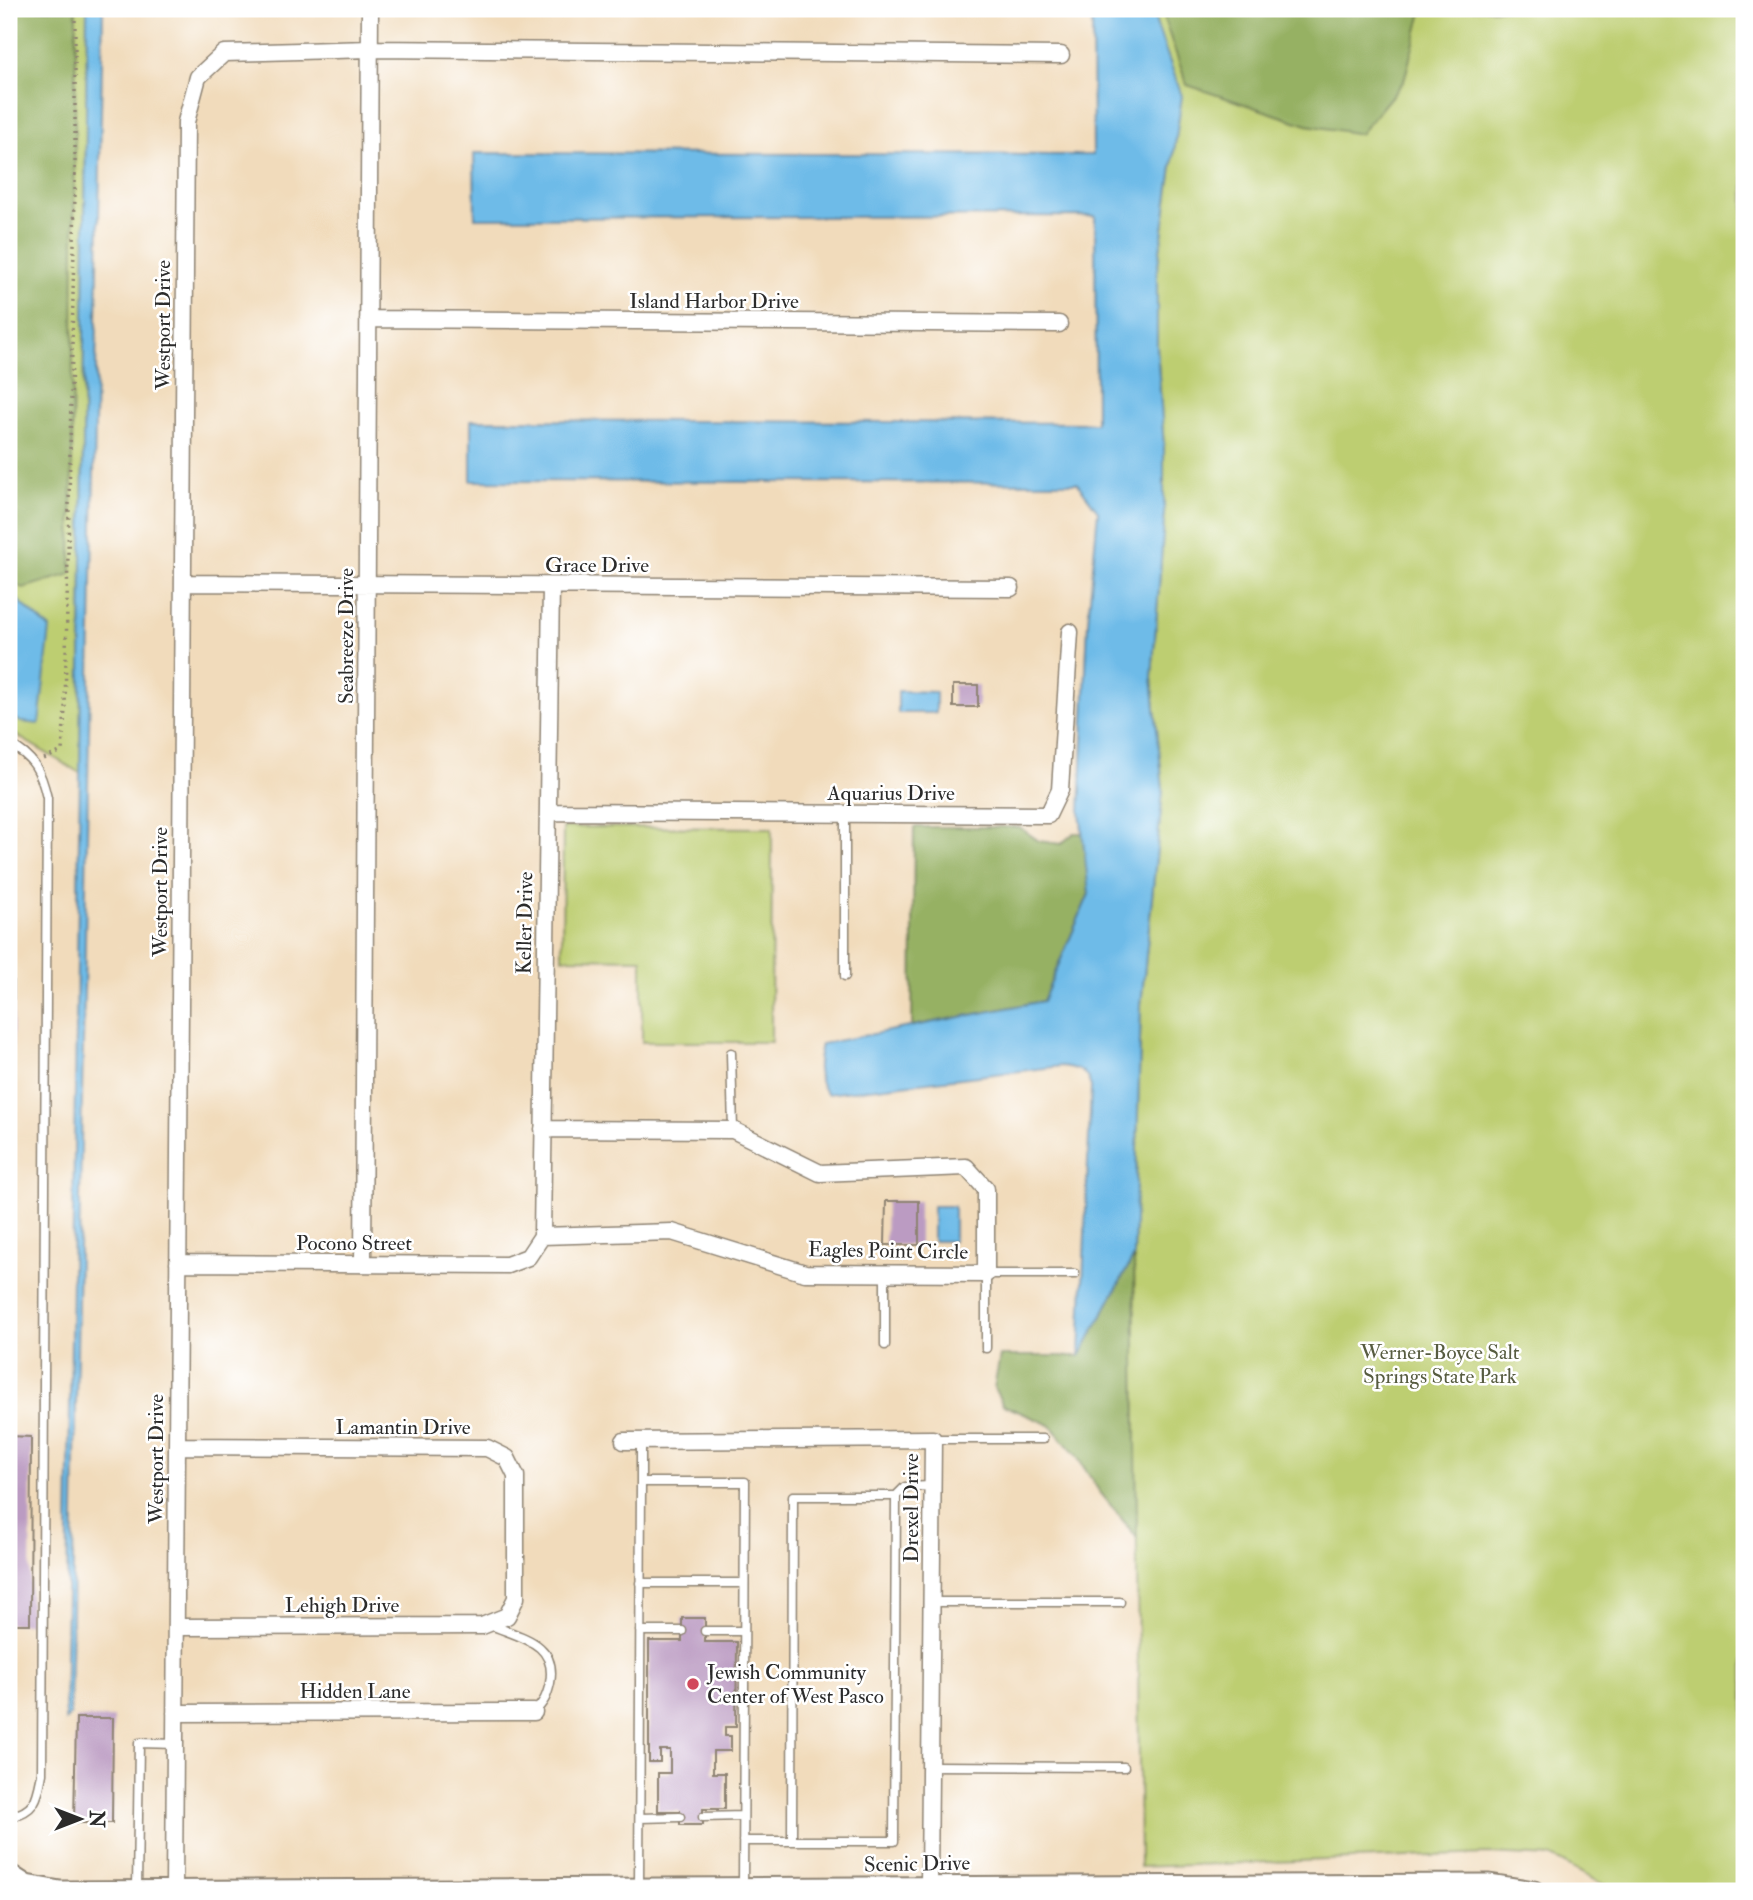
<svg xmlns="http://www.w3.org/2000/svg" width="1753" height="1900" font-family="'IM FELL Double Pica',serif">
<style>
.green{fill:#bdce71;stroke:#747c4e;stroke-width:2}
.forest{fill:#96b163;stroke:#606e47;stroke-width:2}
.water{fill:#6ebbe8;stroke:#4c738a;stroke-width:2}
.building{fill:#bb9bc2}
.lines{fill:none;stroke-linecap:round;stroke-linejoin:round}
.service-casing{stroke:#8e8373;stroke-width:11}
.minor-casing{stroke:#8e8373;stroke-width:19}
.tertiary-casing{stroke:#8e8373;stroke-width:23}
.path{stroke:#8e8373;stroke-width:3.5;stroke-dasharray:2 5;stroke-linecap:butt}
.service{stroke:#fff;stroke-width:8}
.minor{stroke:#fff;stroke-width:16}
.tertiary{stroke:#fff;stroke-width:19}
.poi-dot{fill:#d1495b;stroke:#fff;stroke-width:2.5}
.labels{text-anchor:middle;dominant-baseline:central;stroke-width:5;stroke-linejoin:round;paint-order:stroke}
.street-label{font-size:21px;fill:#2b2b2b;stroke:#fff}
.park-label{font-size:21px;fill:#575c40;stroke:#fff}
.poi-label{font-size:21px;fill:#2b2b2b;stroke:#fff;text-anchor:start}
</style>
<rect width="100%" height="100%" fill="#fff"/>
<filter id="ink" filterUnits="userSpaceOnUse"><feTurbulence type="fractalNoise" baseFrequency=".0143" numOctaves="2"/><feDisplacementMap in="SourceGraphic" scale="14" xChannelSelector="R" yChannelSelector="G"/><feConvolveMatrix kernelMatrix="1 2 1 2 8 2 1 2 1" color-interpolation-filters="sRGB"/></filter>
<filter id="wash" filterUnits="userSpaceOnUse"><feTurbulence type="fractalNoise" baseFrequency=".00686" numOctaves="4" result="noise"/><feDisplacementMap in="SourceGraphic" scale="28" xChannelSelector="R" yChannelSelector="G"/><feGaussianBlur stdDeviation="1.57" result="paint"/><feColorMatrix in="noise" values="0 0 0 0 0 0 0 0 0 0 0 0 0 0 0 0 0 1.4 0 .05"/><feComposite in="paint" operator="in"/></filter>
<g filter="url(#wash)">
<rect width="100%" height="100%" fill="#f1dbbb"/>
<path class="green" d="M9 9H87L80 773 9 731Z
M1156 9H1744V1891H1615L1552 1857 1488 1854 1140 1867 1134 1256 1141 1005 1163 790 1152 677 1164 521V448L1157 347V272L1181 101 1156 23Z
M563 827 772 828 771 1042H642V959L562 958Z"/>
<path class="forest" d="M9 9H76L71 574 23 588 9 582Z
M1165 9H1419L1422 12 1404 81 1360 134 1307 125 1187 85 1165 22Z
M914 827H1019L1039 841 1061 844 1074 833H1084L1089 894 1043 1001 912 1026Z
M1134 1256 1137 1538 1099 1491 1076 1455 1050 1425 1003 1405 994 1388 1000 1356H1080Z"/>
<path class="water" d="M87 9H103L70 1715 65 1721 80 773Z
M1092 9H1156V23L1182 96 1157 272V347L1164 448V521L1152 677 1163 790 1141 1005 1134 1256 1080 1356 1091 1087C1086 1069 1079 1069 1062 1066L827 1094C815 1078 817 1062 821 1044L1043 1001 1089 894 1080 812 1088 621 1098 511 1077 483 471 481V420L1096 423 1095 216 475 218 474 153 1093 155Z
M9 592 50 629 39 724 21 722 9 715Z
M898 691 936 692V713H898Z
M933 1206H954V1241H933Z"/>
<g id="blocks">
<path class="building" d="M953 685H978V707H953Z
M9 981H14L13 1046H9Z
M886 1201H919V1245H885Z
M9 1436 31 1437 30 1624H9Z
M682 1618H705V1642H737L736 1727H725V1736H731V1751H713V1773H725V1809H703V1825H680V1811H658V1773H670V1750H660V1762H649V1641H682Z
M76 1718H113L112 1823H74Z"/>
</g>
</g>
<g filter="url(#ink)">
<use href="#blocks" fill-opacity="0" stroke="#8e8373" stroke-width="2"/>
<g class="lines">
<g class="service-casing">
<path id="service" d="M9 744C34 757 41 771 47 798L42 1774C37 1799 36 1811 9 1817
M845 976V814
M731 1053 733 1130
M885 1345V1273
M986 1348V1274H1075
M933 1439H1043
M641 1441V1482
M896 1496 905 1487 932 1486
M640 1583H744
M931 1602H1120
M489 1624C517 1637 558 1641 550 1683 547 1696 544 1703 534 1712
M640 1631H682
M705 1631H744
M930 1766 1124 1767
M703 1817 743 1816
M640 1818 680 1817
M743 1841H894L896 1496H793L792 1840
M639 1888 641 1482H745L743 1886
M137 1889 139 1743 175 1744"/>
</g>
<g class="minor-casing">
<path id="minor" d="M368 319 1059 324
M183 583 1011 588
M548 812 1048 815 1060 790 1070 632
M542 1236 672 1232 805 1273 986 1274V1189L966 1167 820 1173 733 1130 543 1129
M178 1263 507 1265 528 1257 542 1236 551 586
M363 1263 370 9
M624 1441 933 1439 929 1886
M176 1627 482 1626 507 1616 516 1598V1476L507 1458 487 1448 177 1446
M175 1713 534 1712
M174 1890 186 122 198 77 224 53 370 49 1061 55"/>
</g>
<g class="tertiary-casing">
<path id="tertiary" d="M9 1874 26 1885 60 1891 1489 1884 1534 1891"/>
</g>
<path class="path" d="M44 759 62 751 65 709 75 191V9"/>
<use href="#service" class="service"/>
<use href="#minor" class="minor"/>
<use href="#tertiary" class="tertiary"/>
</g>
</g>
<circle class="poi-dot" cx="693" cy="1684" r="7"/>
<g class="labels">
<g class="street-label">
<text x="714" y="301">Island Harbor Drive</text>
<text transform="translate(163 325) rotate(-90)">Westport Drive</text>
<text x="597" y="565">Grace Drive</text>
<text transform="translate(346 636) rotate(-90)">Seabreeze Drive</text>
<text x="891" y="793">Aquarius Drive</text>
<text transform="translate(160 892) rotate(-90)">Westport Drive</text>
<text transform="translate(525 923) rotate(-89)">Keller Drive</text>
<text x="354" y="1243">Pocono Street</text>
<text transform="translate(888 1251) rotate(1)">Eagles Point Circle</text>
<text x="403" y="1427">Lamantin Drive</text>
<text transform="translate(156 1459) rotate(-90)">Westport Drive</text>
<text transform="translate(911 1508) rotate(-90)">Drexel Drive</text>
<text x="342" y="1605">Lehigh Drive</text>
<text x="355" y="1691">Hidden Lane</text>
<text transform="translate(917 1864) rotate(-1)">Scenic Drive</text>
</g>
<g class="park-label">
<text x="1440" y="1352">Werner-Boyce Salt<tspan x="1440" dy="24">Springs State Park</tspan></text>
</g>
<g class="poi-label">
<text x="707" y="1672">Jewish Community<tspan x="707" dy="24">Center of West Pasco</tspan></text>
</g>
</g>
<rect width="1753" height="1900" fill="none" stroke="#fff" stroke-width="35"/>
<g transform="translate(80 1819) rotate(90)" stroke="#ffffff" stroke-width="5" paint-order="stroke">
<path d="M0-5L12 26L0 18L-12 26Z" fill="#2b2b2b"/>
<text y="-10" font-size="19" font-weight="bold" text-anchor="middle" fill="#2b2b2b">N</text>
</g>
</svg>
